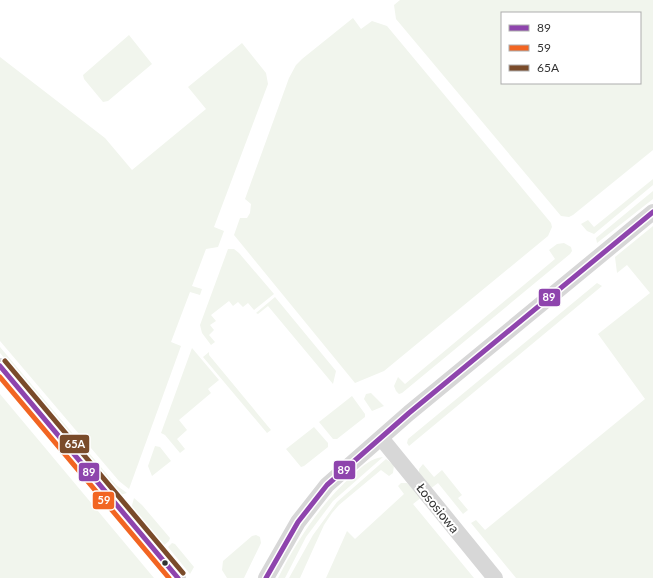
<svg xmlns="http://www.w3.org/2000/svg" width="653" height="578" font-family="Lato,sans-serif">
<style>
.green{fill:#f1f5ed;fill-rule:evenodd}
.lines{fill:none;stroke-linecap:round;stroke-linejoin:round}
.minor{stroke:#d7d7d7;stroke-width:16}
.bus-1-casing{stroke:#fff;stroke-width:8}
.bus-2-casing{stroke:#fff;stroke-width:8}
.bus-3-casing{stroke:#fff;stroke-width:8}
.bus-1{stroke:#8e44ad;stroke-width:5}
.bus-2{stroke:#f26522;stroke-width:5}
.bus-3{stroke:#7a4b2a;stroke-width:5}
.bus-dot{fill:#333;stroke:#fff;stroke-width:1.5}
.labels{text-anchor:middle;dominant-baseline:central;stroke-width:4;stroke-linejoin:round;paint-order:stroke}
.street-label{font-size:13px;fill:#333;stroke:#fff}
.line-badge{stroke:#fff;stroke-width:1.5}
.badge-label{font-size:11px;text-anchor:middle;font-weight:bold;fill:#fff}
</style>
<rect width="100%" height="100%" fill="#fff"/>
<path class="green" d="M400 0H653V150L573 215 569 217 561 216 396 19 394 5ZM502 13H640V83H502Z
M353 18 361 29 372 21 387 26 551 223 552 227 548 236 384 371 355 383 234 235 240 218H247L250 213 251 204 245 199 289 78 296 65 302 59Z
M129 35 152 64 108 101 103 102 84 79 83 75Z
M242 43 266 73 268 84 214 227 224 231 218 247 206 249 192 286 202 289 200 295 190 292 171 342 181 346 129 489 119 481 0 341V57L105 138 132 170 206 109 188 87Z
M653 179V185L594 234 587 231 581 224 588 220 594 227Z
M653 191V199L597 243 596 238Z
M653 226V578H516L471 523 476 520 485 530 645 399 598 334 650 293 627 265 617 273 615 257Z
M564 243 571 247 572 251 570 254 402 393 399 394 396 391 394 386 398 377 405 384 555 259 549 250 557 244Z
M228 249H234L239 253 274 294 254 310 248 303 243 307 238 302 233 306 229 301 211 315 216 321 210 325 214 330 209 335 215 342 211 345 202 333 200 325Z
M597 283 602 286 409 446 407 443 408 439Z
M275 297 336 371 333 384 268 306 258 314 256 313Z
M0 347 116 485 127 493 120 495 0 353Z
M192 348 219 380 208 389 211 393 179 420 187 430 177 439 185 449 180 453 165 435 161 433Z
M209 352V355L271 430 267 433 203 357Z
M371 393 384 406 372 411 364 399 366 394Z
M0 394 154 578H0Z
M352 396 365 414V417L337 439H333L319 422Z
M314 427 328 443V447L304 466 301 467 286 449Z
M155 446 160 447 171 461 152 476 148 466Z
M383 457 333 501 306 537 285 578H278C298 539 321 503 354 474 363 466 371 458 383 457Z
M386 459 394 465 393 473 389 476 381 470 339 505 332 513 324 525 300 578H289L313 535 337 502Z
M423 464 434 477 442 470 462 495 458 498 468 510 463 514 438 483 430 489 419 475V469Z
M401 483H407L422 497 413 504 474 578H326L347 531 355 539 404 494 398 486Z
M134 498 142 505 170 538 169 541 162 547 131 509Z
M256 535 260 537 261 543 244 578H227L222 570 223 561 252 536Z
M172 543 175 544 194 567 190 574 168 547Z"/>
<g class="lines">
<path class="minor" d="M0 366 178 578
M381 438 495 578
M266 578 298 522 327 485 409 413 653 212"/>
<g class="bus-1-casing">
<path id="bus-1" d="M0 366 178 578
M266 578 298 522 327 485 409 413 653 212"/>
</g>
<g class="bus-2-casing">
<path id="bus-2" d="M0 377 169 578"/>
</g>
<g class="bus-3-casing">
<path id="bus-3" d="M5 361 183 573"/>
</g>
<use href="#bus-1" class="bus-1"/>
<use href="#bus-2" class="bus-2"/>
<use href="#bus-3" class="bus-3"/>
</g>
<circle class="bus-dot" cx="165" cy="563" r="3.5"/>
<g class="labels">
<g class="street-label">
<text transform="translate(438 508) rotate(51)">Łososiowa</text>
</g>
</g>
<g class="line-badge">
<rect x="538" y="288" width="23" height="19" rx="4" fill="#8e44ad"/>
<rect x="59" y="434" width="31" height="20" rx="4" fill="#7a4b2a"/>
<rect x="333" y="460" width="23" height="20" rx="4" fill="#8e44ad"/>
<rect x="78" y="462" width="22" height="20" rx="4" fill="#8e44ad"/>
<rect x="92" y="491" width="23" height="19" rx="4" fill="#f26522"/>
</g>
<g class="badge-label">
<text x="549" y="301">89</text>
<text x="75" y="448">65A</text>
<text x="344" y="474">89</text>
<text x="89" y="476">89</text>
<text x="104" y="504">59</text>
</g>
<rect x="501" y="12" width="140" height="72" fill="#ffffff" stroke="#adadad"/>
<rect x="509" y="25" width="20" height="6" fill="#8e44ad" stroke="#adadad"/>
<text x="537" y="32" font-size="12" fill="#333333">89</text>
<rect x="509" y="45" width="20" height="6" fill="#f26522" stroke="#adadad"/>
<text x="537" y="52" font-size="12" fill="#333333">59</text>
<rect x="509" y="65" width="20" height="6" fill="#7a4b2a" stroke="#adadad"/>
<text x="537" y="72" font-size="12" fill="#333333">65A</text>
</svg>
